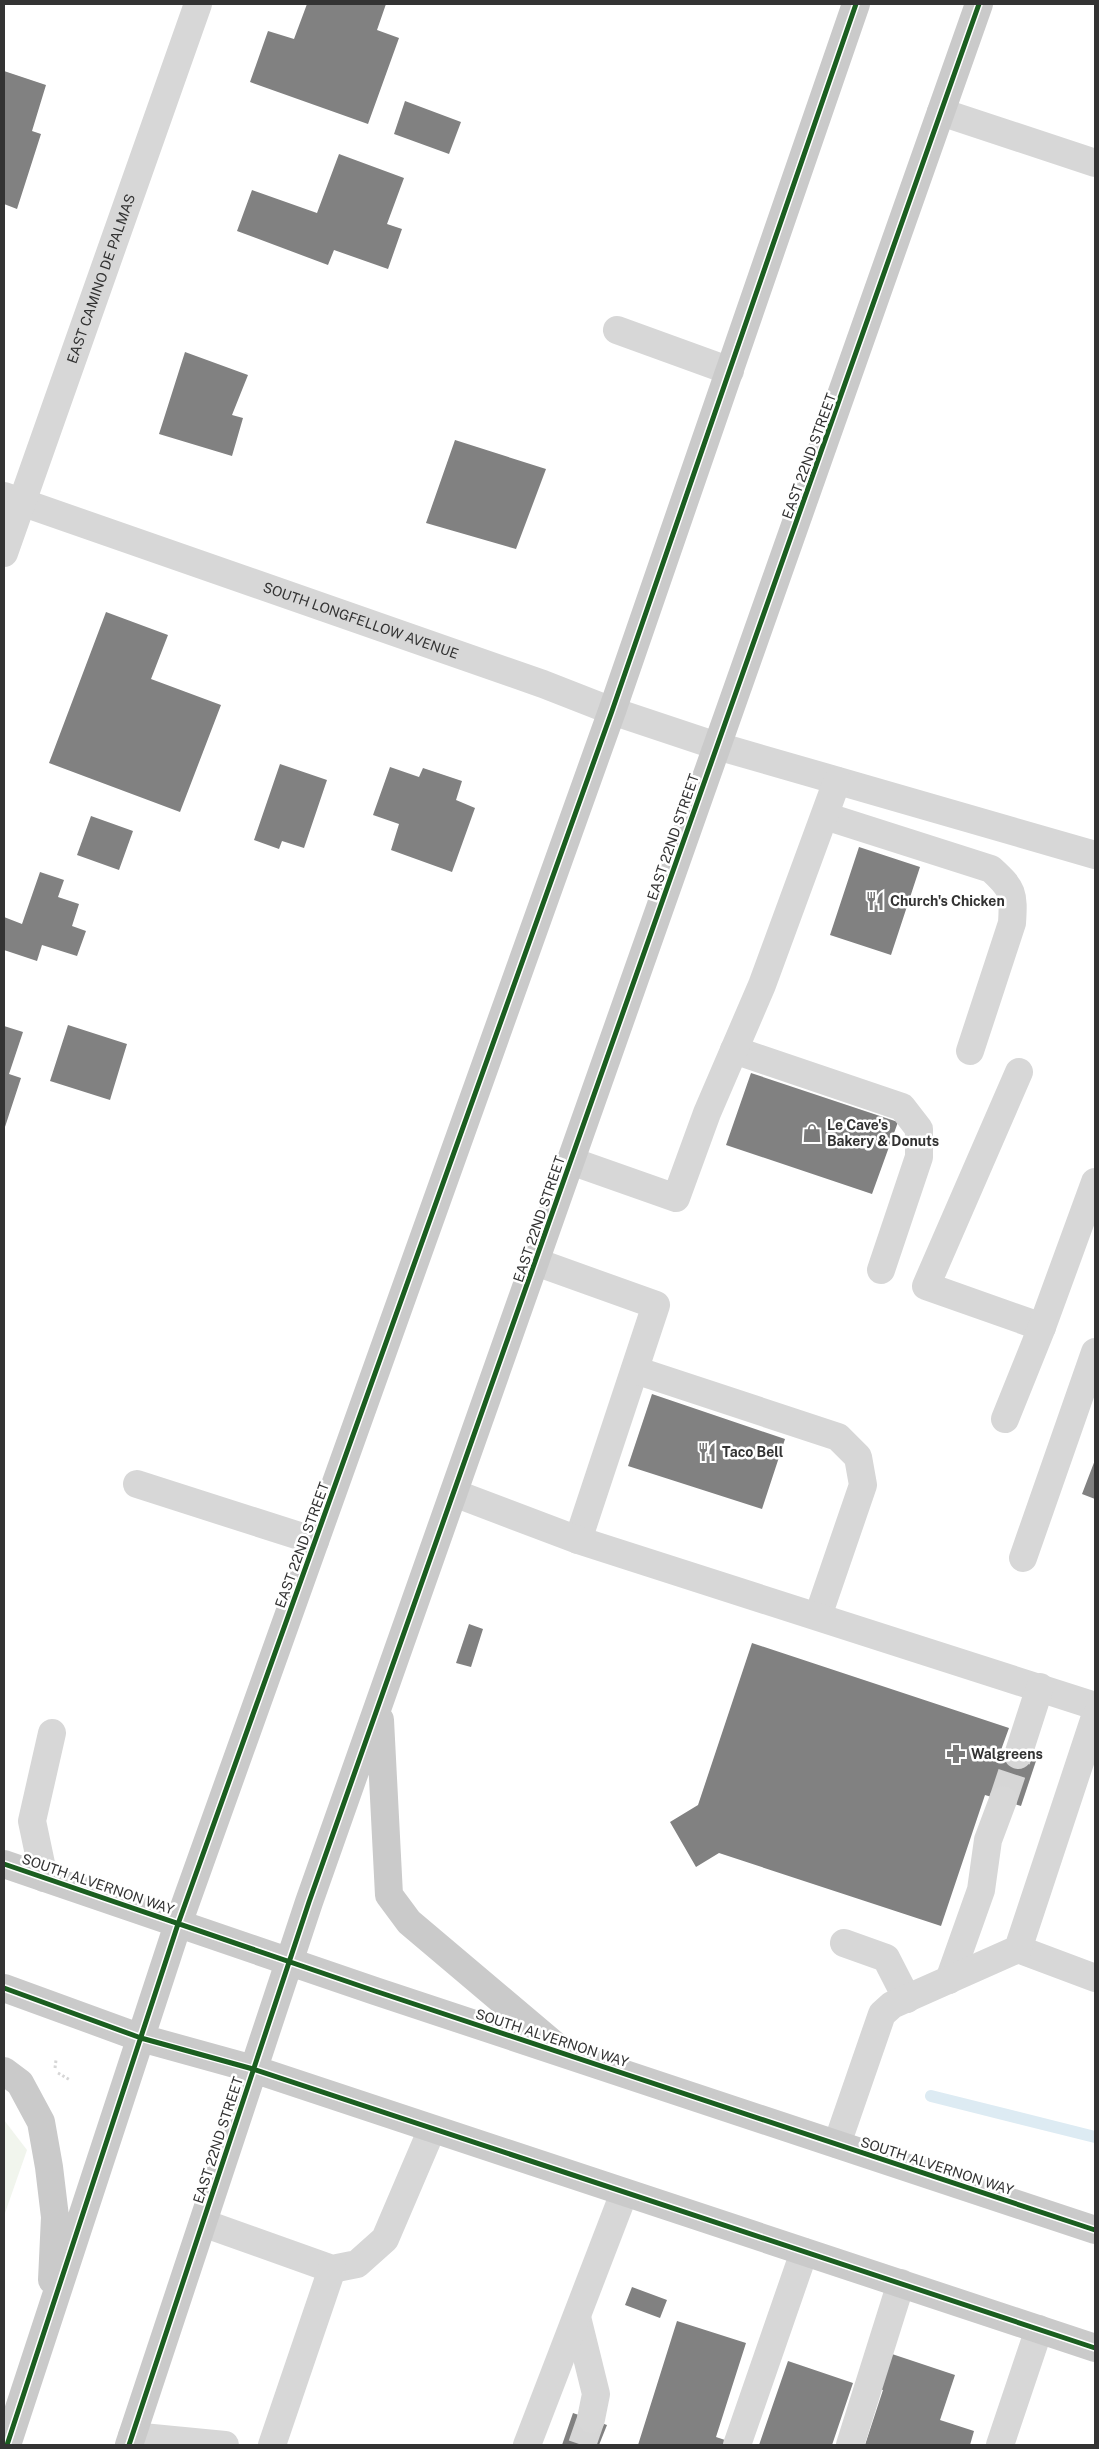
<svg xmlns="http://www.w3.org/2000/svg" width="1099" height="2449" font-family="'Public Sans',sans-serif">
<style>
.green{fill:#f1f5ed}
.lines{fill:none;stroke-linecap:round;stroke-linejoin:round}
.stream{stroke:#ddebf3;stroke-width:12}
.building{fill:#818181}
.minor-tunnel{stroke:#d6d6d6;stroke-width:28;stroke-dasharray:28 14;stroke-linecap:butt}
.path{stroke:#d6d6d6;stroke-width:3;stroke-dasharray:2.5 2.5;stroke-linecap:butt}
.minor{stroke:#d7d7d7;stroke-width:28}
.major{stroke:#cacaca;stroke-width:28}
.cycleway-casing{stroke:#fff;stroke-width:8}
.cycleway{stroke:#1b5e20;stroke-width:5}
.labels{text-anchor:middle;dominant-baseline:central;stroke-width:5;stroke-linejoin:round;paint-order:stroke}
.street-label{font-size:14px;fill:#333;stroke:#fff}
.poi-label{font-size:14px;font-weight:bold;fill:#333;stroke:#fff;text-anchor:start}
</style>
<rect width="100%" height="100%" fill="#fff"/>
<path class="green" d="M4 2120 27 2150 4 2216Z"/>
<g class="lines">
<path class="stream" d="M931 2096 1095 2137"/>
</g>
<path class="building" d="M307 4H386L377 30 399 38 368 124 250 82 268 31 294 39Z
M4 71 46 85 32 131 41 134 17 209 4 204Z
M405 101 461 122 449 154 394 134Z
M339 154 404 178 387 224 402 229 388 269 334 250 328 265 237 231 252 190 317 213Z
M185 352 248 375 232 415 243 418 232 456 159 434Z
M455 440 546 469 516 549 426 523Z
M106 612 168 635 151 679 221 705 180 812 49 763Z
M280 764 327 780 304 848 282 841 279 849 254 840Z
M390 767 419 777 423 768 462 781 456 800 475 808 452 872 391 850 399 824 373 815Z
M91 816 133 831 119 870 77 855Z
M859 847 920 867 891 955 830 935Z
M40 872 64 880 58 897 79 904 72 926 86 931 77 956 42 945 37 961 4 950V917L22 924Z
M68 1025 127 1044 110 1100 50 1081Z
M4 1026 23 1032 9 1074 21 1078 4 1130Z
M751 1073 898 1122 872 1194 726 1145Z
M652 1394 785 1439 762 1509 628 1466Z
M1095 1460V1499L1082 1494Z
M469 1624 483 1629 471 1667 456 1663Z
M752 1643 1009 1728 1001 1750 1036 1761 1021 1806 985 1795 941 1926 719 1853 696 1867 670 1822 698 1805Z
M632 2287 667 2300 660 2318 625 2305Z
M677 2321 746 2343 716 2437 725 2440 723 2445H638Z
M889 2353 955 2375 940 2420 974 2431 970 2445H865L883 2390 877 2388Z
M788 2361 853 2383 832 2445H759Z
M573 2413 607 2425 599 2445H562Z"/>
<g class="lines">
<path class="minor-tunnel" d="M1003 1800 1018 1755
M582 2445 591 2419"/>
<path class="path" d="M55 2068 56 2060
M58 2073 70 2080"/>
<g class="minor">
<path d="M941 112 1095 163"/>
<path d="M617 330 730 371"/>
<path id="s1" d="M4 496 543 684 612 711 717 746 1095 855"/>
<path id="s2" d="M4 553 198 4"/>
<path d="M825 816 991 869C1013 889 1014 893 1012 923L970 1051"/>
<path d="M734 1050 902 1107 919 1129V1157L881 1270"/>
<path d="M1019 1072 926 1286 1042 1327"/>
<path d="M571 1161 676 1198 707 1113 762 985 837 781"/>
<path d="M536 1262 656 1305 578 1540"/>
<path d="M635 1370 838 1437 858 1457 863 1485 818 1616"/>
<path d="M1005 1419 1042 1327 1095 1182"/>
<path d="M137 1484 315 1541"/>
<path d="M454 1493 578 1540 1095 1706"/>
<path d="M1023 1558 1095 1352"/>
<path d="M1018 1755 1040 1687"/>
<path d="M44 1878 32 1821 52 1733"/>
<path d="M844 1943 886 1958 907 1999"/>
<path d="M1018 1949 1095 1978"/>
<path d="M949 1980 981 1890 988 1840 1003 1800"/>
<path d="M837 2144 882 2014 892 2005 1018 1949 1095 1717"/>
<path d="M203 2223 332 2269 357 2264 385 2239 432 2129"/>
<path d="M577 2317 596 2394 591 2419"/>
<path d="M132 2436 225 2445"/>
<path d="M272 2445 332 2269"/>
<path d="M527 2445 624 2193"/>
<path d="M737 2445 804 2252"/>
<path d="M850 2445 901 2283"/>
<path d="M1000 2445 1039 2329"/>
</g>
<path class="major" d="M380 1720 389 1895 409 1922 557 2047
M4 1864 375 1991 1095 2230
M4 1988 141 2038 253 2069 1095 2348
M4 2071 20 2083 41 2122 49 2167 55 2217 52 2280
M7 2445 178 1924 612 711 856 4
M129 2445 309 1902 979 4"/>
<g class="cycleway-casing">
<path id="cycleway" d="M4 1864 375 1991 1095 2230
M4 1988 141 2038 253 2069 1095 2348
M7 2445 178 1924 612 711 856 4
M129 2445 309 1902 979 4"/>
</g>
<use href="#cycleway" class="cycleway"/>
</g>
<defs>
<g id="restaurant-bare" transform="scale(1.5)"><path d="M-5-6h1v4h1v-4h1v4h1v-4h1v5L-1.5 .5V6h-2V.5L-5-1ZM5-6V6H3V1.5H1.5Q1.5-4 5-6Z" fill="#7a7a7a" stroke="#fff" stroke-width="2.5" paint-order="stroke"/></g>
<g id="shop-bare" transform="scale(1.5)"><path d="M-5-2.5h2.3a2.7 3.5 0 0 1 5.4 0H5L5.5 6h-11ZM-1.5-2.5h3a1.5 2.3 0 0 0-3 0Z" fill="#7a7a7a" stroke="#fff" stroke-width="2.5" paint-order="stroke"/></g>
<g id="pharmacy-bare" transform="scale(1.5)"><path d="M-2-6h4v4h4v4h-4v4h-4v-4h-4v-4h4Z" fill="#7a7a7a" stroke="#fff" stroke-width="2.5" paint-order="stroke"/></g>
</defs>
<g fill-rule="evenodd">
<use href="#restaurant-bare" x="875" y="901"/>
<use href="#shop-bare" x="812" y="1133"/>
<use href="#restaurant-bare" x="707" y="1452"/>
<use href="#pharmacy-bare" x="956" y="1754"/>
</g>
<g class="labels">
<g class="street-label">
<text stroke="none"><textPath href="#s2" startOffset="291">EAST CAMINO DE PALMAS</textPath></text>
<text transform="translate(809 456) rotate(-70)">EAST 22ND STREET</text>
<text stroke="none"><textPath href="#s1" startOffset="378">SOUTH LONGFELLOW AVENUE</textPath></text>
<text transform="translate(673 837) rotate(-71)">EAST 22ND STREET</text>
<text transform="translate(539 1219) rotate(-71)">EAST 22ND STREET</text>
<text transform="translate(302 1545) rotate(-70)">EAST 22ND STREET</text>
<text transform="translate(98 1884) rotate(19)">SOUTH ALVERNON WAY</text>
<text transform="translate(552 2038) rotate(18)">SOUTH ALVERNON WAY</text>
<text transform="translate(218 2140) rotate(-72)">EAST 22ND STREET</text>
<text transform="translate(937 2166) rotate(18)">SOUTH ALVERNON WAY</text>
</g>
<g class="poi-label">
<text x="890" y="901">Church's Chicken</text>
<text x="827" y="1125">Le Cave's<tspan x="827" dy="16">Bakery &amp; Donuts</tspan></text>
<text x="722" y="1452">Taco Bell</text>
<text x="971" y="1754">Walgreens</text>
</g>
</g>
<rect width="1099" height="2449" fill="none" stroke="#333333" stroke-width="10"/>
</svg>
